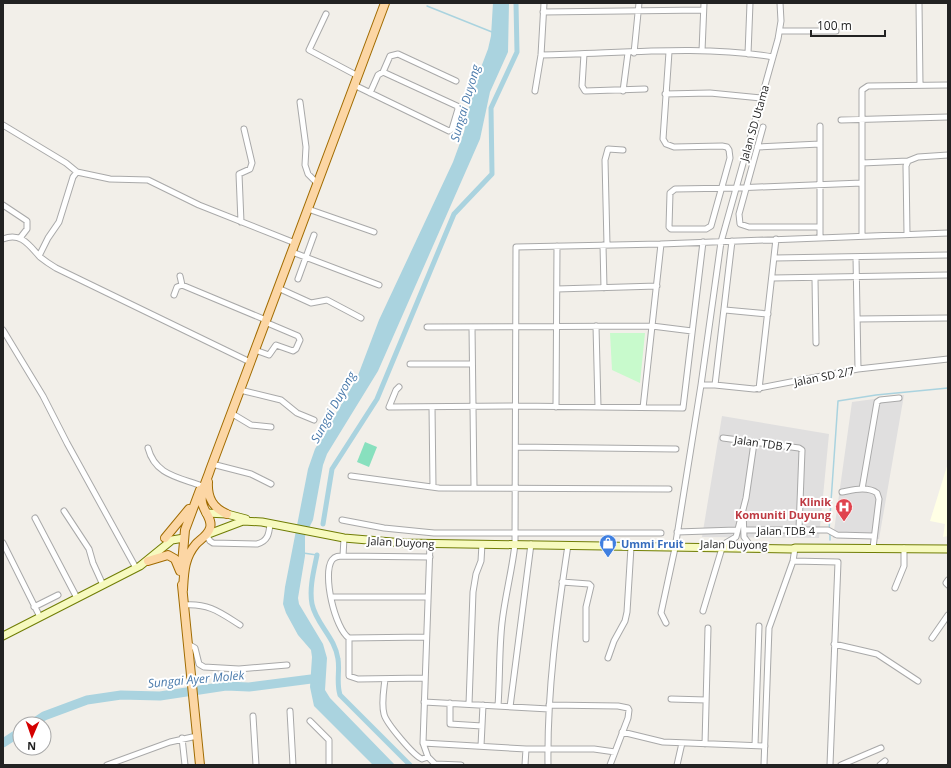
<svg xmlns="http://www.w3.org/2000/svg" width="951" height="768" font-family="'Open Sans',sans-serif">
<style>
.residential{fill:#e0dfdf}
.education{fill:#ffffe5}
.park{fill:#c8facc}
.pitch{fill:#88e0be}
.water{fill:#aad3df}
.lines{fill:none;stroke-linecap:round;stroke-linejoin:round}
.stream{stroke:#aad3df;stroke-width:1.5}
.canal{stroke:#aad3df;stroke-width:5}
.river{stroke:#aad3df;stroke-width:9}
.minor-casing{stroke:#a9a9a9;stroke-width:7}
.secondary-casing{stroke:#707d05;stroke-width:9}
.primary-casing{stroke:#a06b00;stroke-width:10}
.minor{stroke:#fff;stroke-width:5}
.secondary{stroke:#f7fabf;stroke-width:7}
.primary{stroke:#fcd6a4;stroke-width:8}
.labels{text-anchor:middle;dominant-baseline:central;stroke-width:4;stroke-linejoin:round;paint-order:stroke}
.street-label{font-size:11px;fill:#222;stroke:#fff}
.health-label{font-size:11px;font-weight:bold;fill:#be3a42;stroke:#fff;text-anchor:end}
.shop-label{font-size:11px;font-weight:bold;fill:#366cbe;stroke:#fff;text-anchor:start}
.water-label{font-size:12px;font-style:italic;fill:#4a7aab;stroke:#fff}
</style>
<rect width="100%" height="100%" fill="#f2efe9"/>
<path class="residential" d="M904 395 879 539 833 538 852 402Z
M722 416 829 434 819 538 702 537Z"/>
<path class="education" d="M948 463V536L943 537 945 524 930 521Z"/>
<path class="park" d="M610 333H645L640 383 612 370Z"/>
<path class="pitch" d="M365 442 377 447 369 467 357 462Z"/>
<path class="water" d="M493 3H509L508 52 490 92 480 139 378 371 327 454 323 465 313 520 305 536V556L298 598 299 604 323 644 327 658 325 690 330 698 395 765H373L314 706 310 687 312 657 311 650 298 635 286 613 283 604 285 587 308 469 315 449 357 378 379 320 453 162 464 132 472 91 488 49 491 36Z"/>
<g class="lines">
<path class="stream" d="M427 6 492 32
M829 530 838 401 876 395 948 388
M830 533V540
M303 553 317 555"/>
<path class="canal" d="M323 524 332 469 377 399 454 214 492 174 491 108 517 52 516 3
M317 555C314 570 309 588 312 604 316 624 335 637 338 659 340 671 336 682 340 695L410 765"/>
<path class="river" d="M32 724 44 716 87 700 121 695 160 696 226 686 249 687 319 678
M3 743 20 732"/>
<g class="minor-casing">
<path id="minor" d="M919 3 920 85
M543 12 703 10
M326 14 309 50 358 76
M780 31H836
M702 51 704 3
M669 52 663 139 666 144 674 147 722 146 727 147 729 150 730 158 711 226 706 229H671L669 227 670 193 675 189 735 188 862 183
M634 53 639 3
M584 54 582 86 585 91 645 89
M748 54 750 3
M541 55C616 54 699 44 773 57
M383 72 390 56 398 54 456 81
M354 85 449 131 452 129 458 109 457 106 383 72 378 75 370 93
M535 91 541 55 544 3
M623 91 628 53
M665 94 710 93 761 98
M300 102 306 147 305 165 308 174 317 183
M841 120 948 117
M3 125 66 163 77 172 110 179 148 180 199 205 295 243
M820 126V237
M763 127 739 214 740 224 749 227H820
M757 147 820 144
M862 163 908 161
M3 205 27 221V229L20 238
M308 209 374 232
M241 222 239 174 250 169 252 163 244 129
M907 234 906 166 908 161 918 157 948 155
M862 236V90L868 86 948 85
M3 239C21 232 29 245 40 257 45 261 51 265 56 268L250 362
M603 245 604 288
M607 245 605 160 608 149 623 150
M292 252 379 285
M39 256 48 238 59 222 73 177 77 172
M856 257 858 369
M775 258 948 255
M180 276 182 285 266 320
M773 278 948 275
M298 279 314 235
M815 279 816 343
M278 288 311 303 327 300 361 318
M557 289 657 286
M174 295 177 287 182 285
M725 310 768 314
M857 319 948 318
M596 326 598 407
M427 327 652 326 692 331
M472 327 474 487
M3 330 43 396 67 443 136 568
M255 350 269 355 276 345 293 351 296 349 300 340 298 336 265 322
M410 364H472
M701 385H715L754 389 858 369 948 359
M715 385 732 241
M399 387 396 390 389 407 516 406 683 408 703 242
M759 389 776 239
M240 390 281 400 297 413 314 420
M432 407 433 487
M556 407 557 246
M643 408 661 244
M231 413 251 425 271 427
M723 438 799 448 802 450 799 529
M516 447 676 449
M148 448C155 475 178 477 202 486
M212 464 251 474 271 484
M351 476 439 488 669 489
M862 489 877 402 880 400 899 398
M842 492C853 490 867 486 877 493L879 499 873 548
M64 511 89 549 93 563 103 585
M743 511 744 537 750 545
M35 518 77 598
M342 520 384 528 434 533H661
M744 530H828L837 535 873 536
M677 532 736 530
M206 535 210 541 213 543 257 544C268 541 269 534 270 524
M344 538 343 556C339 556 335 556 332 560 322 574 335 629 349 638V676L358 679 425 678
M3 543 40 617
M430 544 423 743 428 757 436 765
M724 544 736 537 746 498 754 443
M343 556 430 557
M793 561 838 562 830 765
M948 580 946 583 948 585
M562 582 589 584 591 586 586 607V639
M895 588 904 566V548
M331 597H428
M184 605C209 603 221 613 240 625
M34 607 58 595
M703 611 722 548
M666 623 661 613 675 548 701 385 721 242 778 39 781 21 780 3
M349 638 426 637
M932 638 948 615
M188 644 195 648 199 664 204 667 239 669 287 665
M834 644 877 654 918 681
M608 658 614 641 625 621 627 612 631 547
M385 679C384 689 381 703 384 714 386 723 414 756 422 759L428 757
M671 699 706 700
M424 702 549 709
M450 703V724L482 726
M469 704 473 592 476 574 481 561 482 544
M549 705 618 706 628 708 629 710 628 718 610 765
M498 706C500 678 499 650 502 623 505 596 512 571 515 544L516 247 661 244 948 233
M510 707 531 544
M290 711 293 765
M253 716 256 765
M310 721 329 740V765
M622 732 663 742 765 746
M182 738 185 765
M423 743 526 749H594L615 752
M705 744 708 628
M755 745 759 626
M481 746 483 705
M435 764 461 765
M107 765 170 742 197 736
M525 765 526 749
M548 765C547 691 557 618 568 545
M677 765 682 743
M764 765 769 628 793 561 795 548
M841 765 881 748
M880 765 885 761"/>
</g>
<g class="secondary-casing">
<path id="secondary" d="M206 513 227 514 246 519
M206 535 243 521 262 522 344 538 404 543 792 549 795 548 948 549
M3 636 140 566 172 540 184 538"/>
</g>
<g class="primary-casing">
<path id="primary" d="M208 482C207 498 213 508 227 514
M165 538 189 509
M148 561 168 555 175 559 180 571
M182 564 185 530 200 490
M182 585 200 765
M183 590C184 573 184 558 196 544 201 539 208 535 210 528 213 519 203 511 202 502 200 492 207 480 210 470L385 3"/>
</g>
<use href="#minor" class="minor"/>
<use href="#secondary" class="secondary"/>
<use href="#primary" class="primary"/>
</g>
<defs>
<g id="hospital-pin" transform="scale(0.9)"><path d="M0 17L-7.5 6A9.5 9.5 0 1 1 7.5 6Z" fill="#e0444e" stroke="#fff"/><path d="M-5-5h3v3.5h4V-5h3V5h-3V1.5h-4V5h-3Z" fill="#fff"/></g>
<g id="shop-pin" transform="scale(0.9)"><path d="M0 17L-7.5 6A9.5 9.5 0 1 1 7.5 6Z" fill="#3f7fe0" stroke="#fff"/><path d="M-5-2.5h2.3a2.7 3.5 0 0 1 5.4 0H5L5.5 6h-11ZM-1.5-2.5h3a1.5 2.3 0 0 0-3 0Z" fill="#fff"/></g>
</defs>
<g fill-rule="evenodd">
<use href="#hospital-pin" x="844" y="507"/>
<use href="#shop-pin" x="608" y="543"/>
</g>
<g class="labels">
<g class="street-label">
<text transform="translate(754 123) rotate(-74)">Jalan SD Utama</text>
<text transform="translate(824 376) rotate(-11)">Jalan SD 2/7</text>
<text transform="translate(763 443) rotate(8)">Jalan TDB 7</text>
<text x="786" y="530">Jalan TDB 4</text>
<text transform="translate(401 542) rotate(3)">Jalan Duyong</text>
<text transform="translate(734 544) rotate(1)">Jalan Duyong</text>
</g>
<g class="health-label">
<text x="831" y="501">Klinik<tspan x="831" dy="13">Komuniti Duyung</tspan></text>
</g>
<g class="shop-label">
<text x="621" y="543">Ummi Fruit</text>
</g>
<g class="water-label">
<text transform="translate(465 103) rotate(-74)">Sungai Duyong</text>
<text transform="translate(333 407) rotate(-61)">Sungai Duyong</text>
<text transform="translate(196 679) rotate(-5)">Sungai Ayer Molek</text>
</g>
</g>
<rect width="951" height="768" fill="none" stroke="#222222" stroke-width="8"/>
<g transform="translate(32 736) rotate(182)"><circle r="19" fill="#ffffff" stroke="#a7a7a7"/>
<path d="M0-3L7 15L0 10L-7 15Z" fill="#d40000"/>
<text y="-6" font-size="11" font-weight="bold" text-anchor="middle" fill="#222222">N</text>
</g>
<path d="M811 30v6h74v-6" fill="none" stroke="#222222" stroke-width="2"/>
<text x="817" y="30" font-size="12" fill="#222222" stroke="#ffffff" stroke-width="3" paint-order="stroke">100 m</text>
</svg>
